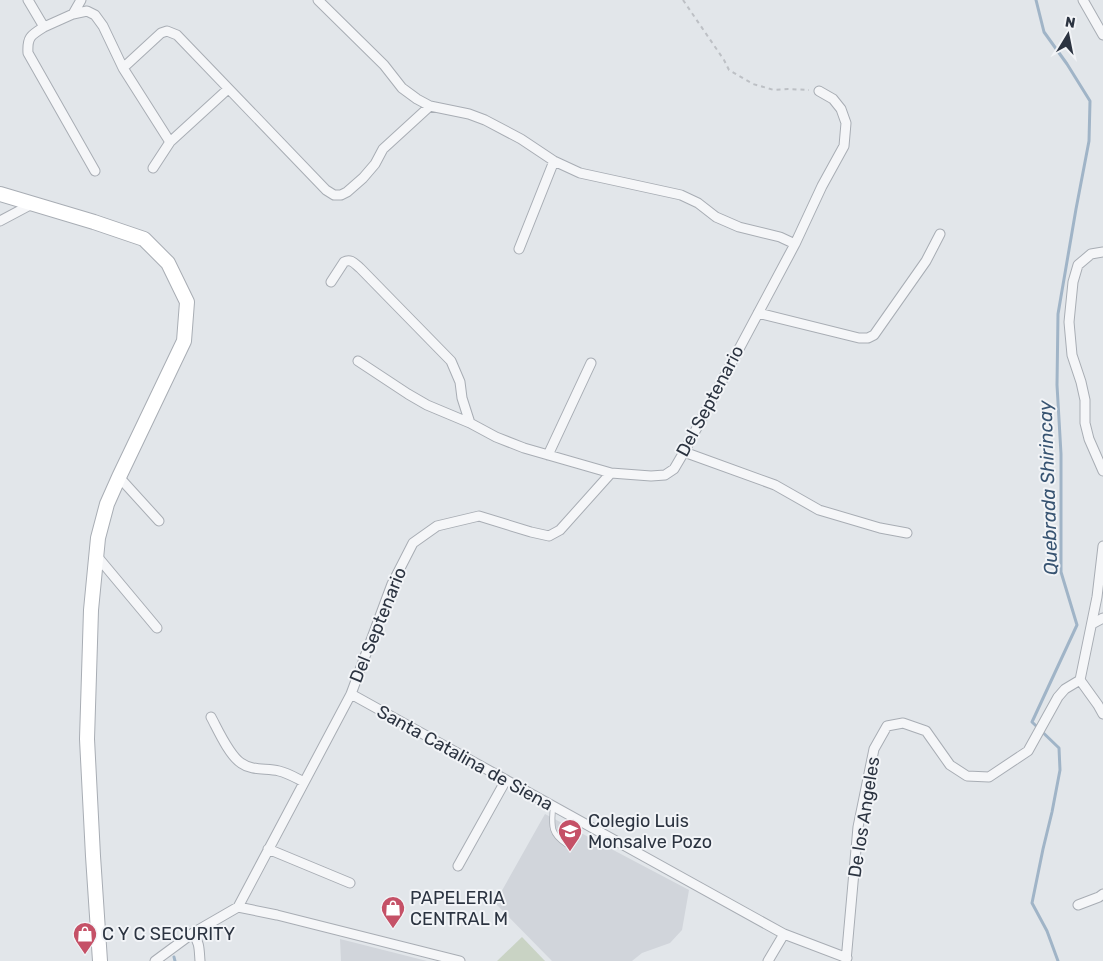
<svg xmlns="http://www.w3.org/2000/svg" width="1103" height="961" font-family="Rubik,sans-serif">
<style>
.built{fill:#d1d5db}
.green{fill:#c9d3c4}
.lines{fill:none;stroke-linecap:round;stroke-linejoin:round}
.stream{stroke:#a0b4c7;stroke-width:3}
.lane-casing{stroke:#a8adb4;stroke-width:6}
.street-casing{stroke:#a8adb4;stroke-width:11}
.secondary-casing{stroke:#a8adb4;stroke-width:16}
.path{stroke:#bdc0c5;stroke-width:2;stroke-dasharray:4 4;stroke-linecap:butt}
.lane{stroke:#f5f6f8;stroke-width:4.5}
.street{stroke:#f5f6f8;stroke-width:9}
.secondary{stroke:#fff;stroke-width:14}
.labels{text-anchor:middle;dominant-baseline:central;stroke-width:4;stroke-linejoin:round;paint-order:stroke}
.street-label{font-size:18px;fill:#2c3441;stroke:#f2f4f7}
.poi-label{font-size:18px;fill:#2c3441;stroke:#f2f4f7;text-anchor:start}
.water-label{font-size:19px;font-style:italic;fill:#385472;stroke:#f2f4f7}
</style>
<rect width="100%" height="100%" fill="#e2e6ea"/>
<path class="built" d="M545 814 689 890 682 930 670 943 642 953 632 961H552L495 903Z
M340 939 427 961H341Z"/>
<path class="green" d="M522 937 545 961H497Z"/>
<g class="lines">
<path class="stream" d="M1036 0 1044 32 1067 64 1090 101 1089 141 1076 209 1058 314 1057 385 1061 454V572L1077 625 1032 722 1059 748 1060 770 1052 812 1043 849 1032 903 1047 931 1058 961
M174 957 175 961"/>
<g class="lane-casing">
<path id="lane" d="M553 806C552 824 549 833 566 844"/>
</g>
<g class="street-casing">
<path id="street" d="M28 0 44 27C31 35 27 37 28 53L95 171
M1083 0 1103 35
M73 14 81 0
M44 27 73 14 87 11 95 15 103 26 123 68 170 142 153 168
M123 68 161 33 167 31 177 35 326 190 334 195H341L347 192 363 178 375 164 383 149 430 106
M170 142 228 89
M0 221 32 204
M795 244 822 186 844 146 846 123 841 109 833 99 819 91
M519 249 554 161
M1103 252 1091 254 1078 265 1073 282 1069 322 1072 355 1081 382 1085 400V423L1089 439 1103 471
M331 282 344 262C351 258 355 264 360 268L451 361 460 382 462 398 470 423 496 437 524 448 611 473
M758 313 859 338H868L874 335 926 261 940 234
M358 361 408 394 427 405 470 423
M684 452 775 485 819 510 880 528 907 533
M548 455 591 363
M119 477 159 521
M96 555 157 628
M1092 624 1103 618
M1080 680 1097 597 1103 546
M1080 680 1098 705 1103 714
M351 694 784 934 847 958
M211 717C218 730 229 755 241 763 252 771 266 768 279 771 288 773 296 778 304 782
M268 849 350 883
M458 866 506 780
M1078 905 1099 897 1103 894
M238 907 277 915 460 961
M193 933C200 944 199 949 200 961
M155 961 193 933 238 907 351 694 392 584 413 543 437 526 479 516 531 532 549 536 560 530 611 473 651 476 665 475 674 469 684 452 795 244 780 237 739 227 716 217 698 203 681 195 580 173 554 161 521 139 485 120 469 114 430 106 417 99 402 88 384 65 318 0
M768 961 784 934
M846 961 858 827 874 749 887 726 903 723 926 731 950 765 967 776 989 777 1028 751 1058 697 1065 689 1080 680"/>
</g>
<g class="secondary-casing">
<path id="secondary" d="M0 194 94 222 144 239 168 263 187 302 184 341 119 477 107 504 98 538 91 610 87 739 93 856 100 961"/>
</g>
<path class="path" d="M683 0 724 60 729 70 753 84 774 90 788 89 809 90"/>
<use href="#lane" class="lane"/>
<use href="#street" class="street"/>
<use href="#secondary" class="secondary"/>
</g>
<defs>
<g id="school-pin" transform="scale(1.25)"><path d="M0 17L-7.5 6A9.5 9.5 0 1 1 7.5 6Z" fill="#c55167" stroke="#f2f4f7"/><path d="M0-5L7-2L0 1L-7-2ZM-4 1L0 2.5L4 1V4Q0 6-4 4Z" fill="#fff"/></g>
<g id="shop-pin" transform="scale(1.25)"><path d="M0 17L-7.5 6A9.5 9.5 0 1 1 7.5 6Z" fill="#c55167" stroke="#f2f4f7"/><path d="M-5-2.5h2.3a2.7 3.5 0 0 1 5.4 0H5L5.5 6h-11ZM-1.5-2.5h3a1.5 2.3 0 0 0-3 0Z" fill="#fff"/></g>
</defs>
<g fill-rule="evenodd">
<use href="#school-pin" x="570" y="831"/>
<use href="#shop-pin" x="393" y="908"/>
<use href="#shop-pin" x="85" y="934"/>
</g>
<g class="labels">
<g class="street-label">
<text transform="translate(710 401) rotate(-62)">Del Septenario</text>
<text transform="translate(378 625) rotate(-68)">Del Septenario</text>
<text transform="translate(465 758) rotate(29)">Santa Catalina de Siena</text>
<text transform="translate(864 817) rotate(-81)">De los Angeles</text>
</g>
<g class="poi-label">
<text x="588" y="821">Colegio Luis<tspan x="588" dy="21">Monsalve Pozo</tspan></text>
<text x="410" y="898">PAPELERIA<tspan x="410" dy="21">CENTRAL M</tspan></text>
<text x="102" y="934">C Y C SECURITY</text>
</g>
<g class="water-label">
<text transform="translate(1048 488) rotate(-92)">Quebrada Shirincay</text>
</g>
</g>
<g transform="translate(1068 35) rotate(10)" stroke="#f2f4f7" stroke-width="4" paint-order="stroke">
<path d="M0-4L9 19L0 12L-9 19Z" fill="#2c3441"/>
<text y="-8" font-size="14" font-weight="bold" text-anchor="middle" fill="#2c3441">N</text>
</g>
</svg>
